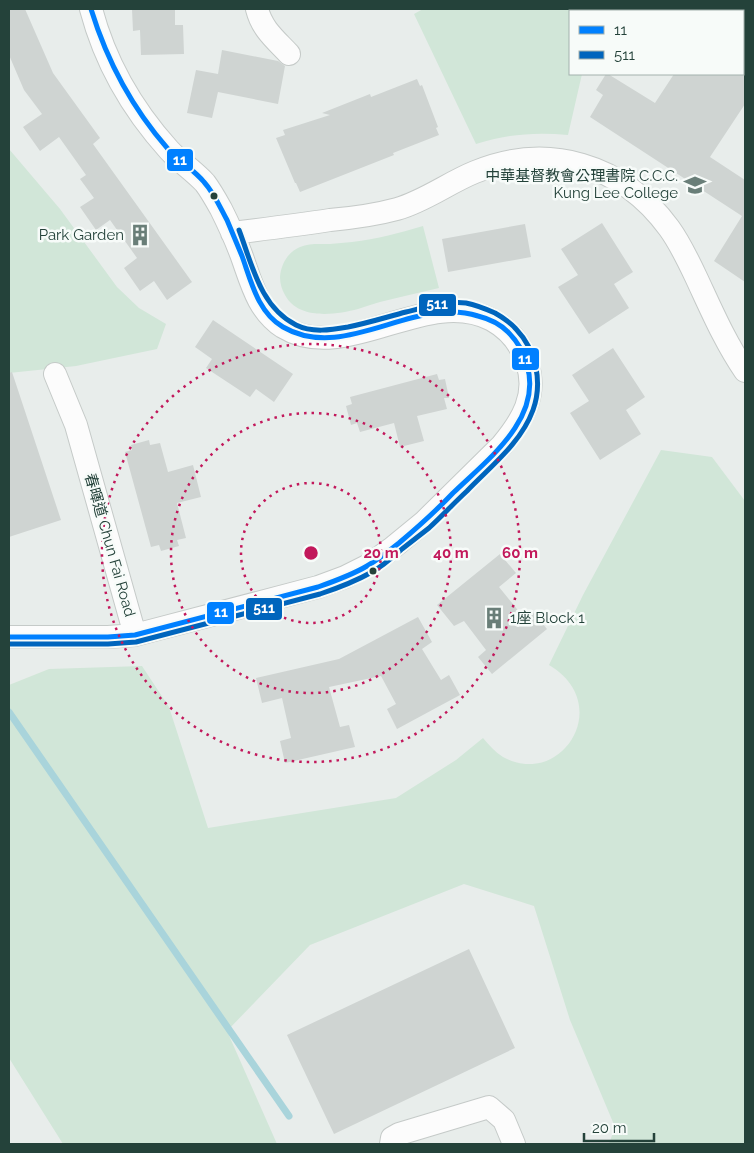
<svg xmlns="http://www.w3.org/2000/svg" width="754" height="1153" font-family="Raleway,'Noto Sans TC',sans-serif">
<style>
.green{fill:#d1e6d8}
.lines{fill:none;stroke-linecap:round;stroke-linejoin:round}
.stream{stroke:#a9d4db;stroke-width:7}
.building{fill:#cfd4d2}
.minor-casing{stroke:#c5cac8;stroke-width:24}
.minor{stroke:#fcfcfc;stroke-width:22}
.bus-1-casing{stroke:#f7fbf9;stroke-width:9}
.bus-2-casing{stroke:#f7fbf9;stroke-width:9}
.bus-1{stroke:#0080ff;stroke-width:5}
.bus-2{stroke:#0065bd;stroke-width:5}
.ring{fill:none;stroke:#c2185b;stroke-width:2.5;stroke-dasharray:2.5 5}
.bus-dot{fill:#24423a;stroke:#f7fbf9;stroke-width:2}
.labels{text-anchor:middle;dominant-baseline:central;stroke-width:5;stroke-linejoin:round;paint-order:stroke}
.poi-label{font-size:15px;fill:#24423a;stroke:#f7fbf9;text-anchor:end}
.street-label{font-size:15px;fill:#24423a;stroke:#f7fbf9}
.centre{fill:#c2185b;stroke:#f7fbf9;stroke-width:2.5}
.ring-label{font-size:15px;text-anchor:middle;font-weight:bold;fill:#c2185b;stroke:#f7fbf9;stroke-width:5;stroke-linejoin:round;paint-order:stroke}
.line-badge{stroke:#f7fbf9;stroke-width:2}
.badge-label{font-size:14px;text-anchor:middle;font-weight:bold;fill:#fff}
</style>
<rect width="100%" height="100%" fill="#e8edeb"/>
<path class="green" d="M423 9H597L596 11H570V74H582L568 135C536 132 507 134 476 144L414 14Z
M9 149 60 209 117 287 139 308 166 324 157 349 76 366 9 373Z
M423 226 439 288C419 293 399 297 380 302 372 304 365 307 358 309 335 315 298 320 285 295 282 290 280 284 280 277 281 264 288 252 300 247 309 243 320 244 330 244 337 243 345 243 352 242 377 239 400 233 423 226Z
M661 450 712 457 745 501V1144H609L615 1127 570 1020 534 906 464 884 310 945 227 1031 277 1144H63L9 1058V685L49 669 142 666 169 707 208 828 396 798 456 760 483 738C489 745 495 752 503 757 560 789 616 705 549 665L583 595Z"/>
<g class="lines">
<path class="stream" d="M9 712 289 1116"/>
</g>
<path class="building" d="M9 9H25L53 73 100 138 93 144 192 282 167 300 154 281 140 291 124 268 137 258 110 220 96 230 80 207 94 198 80 179 86 175 59 137 40 151 23 127 42 114 24 90 9 55Z
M132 9H175V25H183L184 54 141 55 140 30 133 31Z
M222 50 278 61 285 66 278 104 218 92 212 118 187 113 196 70 218 74Z
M606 74H608L655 103 674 74H745V104L710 157 745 180V282L714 261 742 216 590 117 603 95 596 90Z
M417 79 420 86 422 85 438 127 436 128 439 135 393 153 394 155 300 192 296 183H295L276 138 285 135 283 130 330 115 322 113 370 94 371 97Z
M602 223 633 272 614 284 629 308 589 334 558 287 578 275 561 249Z
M525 224 531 257 448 272 442 239Z
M213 320 293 374 274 402 256 389 250 397 206 368 212 359 195 347Z
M613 348 645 397 626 410 641 434 600 460 570 413 589 401 572 375Z
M12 372 61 520 9 537V373Z
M437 374 439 380 445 379 449 398H444L447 409 417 416 424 441 400 447 394 423 360 432 357 423 351 425 346 406 352 404 350 397Z
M149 440 150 445 160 443 168 472 193 465 201 497 177 503 186 538 177 540 179 546 161 551 159 545 151 547 125 452 132 450 131 445Z
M500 554 516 573 499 587 525 619 533 612 547 629 492 674 478 657 486 650 464 621 454 626 437 605Z
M418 617 432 642 422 649 441 680 449 675 460 695 397 729 387 709 396 704 381 676 329 687 340 727 349 725 355 747 285 763 280 741 291 738 282 698 262 703 256 678 339 659Z
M469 949 515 1048 334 1134 287 1035Z"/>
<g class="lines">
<g class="minor-casing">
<path id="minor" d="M257 9C262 29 275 39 289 54
M232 233C265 229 297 225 330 220 352 218 375 215 397 209 425 201 448 183 475 172 548 142 622 164 669 228 680 243 688 260 696 277 711 309 725 342 745 371
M55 374 76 425 135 635
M9 637H108L135 635 318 587 345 577 369 565 391 549 424 522 502 445C522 421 538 395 527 363 521 344 510 330 492 320 426 285 346 366 283 327 257 310 251 281 241 254 235 238 228 223 221 209 216 200 211 191 205 183 194 171 180 162 169 150 132 109 105 62 91 9
M391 1144 392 1138 399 1134 489 1107 504 1120 514 1144"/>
</g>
<use href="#minor" class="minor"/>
<g class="bus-1-casing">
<path id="bus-1" d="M9 637H108L135 635 318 587C335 581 352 575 367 566 379 559 389 551 399 543 418 527 436 511 453 493 487 460 543 419 527 365 524 352 517 341 508 332 499 323 490 319 478 316 414 295 345 363 283 327 258 313 251 281 242 256 237 244 232 232 227 220 220 207 214 193 204 182 194 170 179 161 168 149 132 108 107 61 91 9"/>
</g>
<g class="bus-2-casing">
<path id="bus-2" d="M9 644H108L136 642 320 594C338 588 356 581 372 572 383 566 393 557 402 549 411 542 420 535 429 528 442 516 454 503 467 491 491 466 521 443 533 410 543 382 536 350 516 329 510 322 502 317 495 313 486 309 476 305 466 303 446 301 426 307 406 312 387 317 368 323 348 327 331 330 312 333 296 325 260 307 252 264 239 230"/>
</g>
<use href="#bus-1" class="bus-1"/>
<use href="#bus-2" class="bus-2"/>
</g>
<g class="ring">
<circle cx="311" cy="553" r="70"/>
<circle cx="311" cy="553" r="140"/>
<circle cx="311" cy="553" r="209"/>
</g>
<defs>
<g id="school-bare" transform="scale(1.725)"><path d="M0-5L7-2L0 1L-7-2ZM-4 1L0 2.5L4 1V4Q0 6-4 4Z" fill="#697e78" stroke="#f7fbf9" stroke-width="2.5" paint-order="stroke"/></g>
<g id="building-bare" transform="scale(1.725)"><path d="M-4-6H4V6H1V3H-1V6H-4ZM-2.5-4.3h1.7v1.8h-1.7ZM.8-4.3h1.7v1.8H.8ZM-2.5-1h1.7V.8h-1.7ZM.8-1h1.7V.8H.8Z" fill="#697e78" stroke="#f7fbf9" stroke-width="2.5" paint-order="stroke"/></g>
</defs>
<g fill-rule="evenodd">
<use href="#school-bare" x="695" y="185"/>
<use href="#building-bare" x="140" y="235"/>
<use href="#building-bare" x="494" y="618"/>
</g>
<g class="bus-dot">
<circle cx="214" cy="196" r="4.5"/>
<circle cx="373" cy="571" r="4.5"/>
</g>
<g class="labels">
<g class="poi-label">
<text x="678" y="176">中華基督教會公理書院 C.C.C.<tspan x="678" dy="17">Kung Lee College</tspan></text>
<text x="124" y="235">Park Garden</text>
<text x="510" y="618" text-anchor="start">1座 Block 1</text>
</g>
<g class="street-label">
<text transform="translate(110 545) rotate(74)">春暉道 Chun Fai Road</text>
</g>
</g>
<circle cx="311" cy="553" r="8" class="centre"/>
<g class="ring-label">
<text x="381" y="558">20 m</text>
<text x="451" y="558">40 m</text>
<text x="520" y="558">60 m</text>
</g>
<g class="line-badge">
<rect x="166" y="148" width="28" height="24" rx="5" fill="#0080ff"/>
<rect x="418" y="293" width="39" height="24" rx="5" fill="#0065bd"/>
<rect x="511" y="347" width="29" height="24" rx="5" fill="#0080ff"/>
<rect x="245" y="597" width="38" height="24" rx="5" fill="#0065bd"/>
<rect x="206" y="601" width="29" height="24" rx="5" fill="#0080ff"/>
</g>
<g class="badge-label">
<text x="180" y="165">11</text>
<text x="437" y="309">511</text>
<text x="525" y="364">11</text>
<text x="264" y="613">511</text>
<text x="221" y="617">11</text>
</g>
<rect width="754" height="1153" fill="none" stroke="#24423a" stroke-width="20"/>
<rect x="569" y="10" width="175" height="65" fill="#f7fbf9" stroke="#a3b1ad"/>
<rect x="579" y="26" width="25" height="8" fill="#0080ff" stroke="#a3b1ad"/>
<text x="614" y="35" font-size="15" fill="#24423a">11</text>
<rect x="579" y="51" width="25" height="8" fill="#0065bd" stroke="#a3b1ad"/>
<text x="614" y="60" font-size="15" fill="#24423a">511</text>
<path d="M584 1133v8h70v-8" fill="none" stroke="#24423a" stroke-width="2.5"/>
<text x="592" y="1133" font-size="15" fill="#24423a" stroke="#f7fbf9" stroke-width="4" paint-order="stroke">20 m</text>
</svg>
